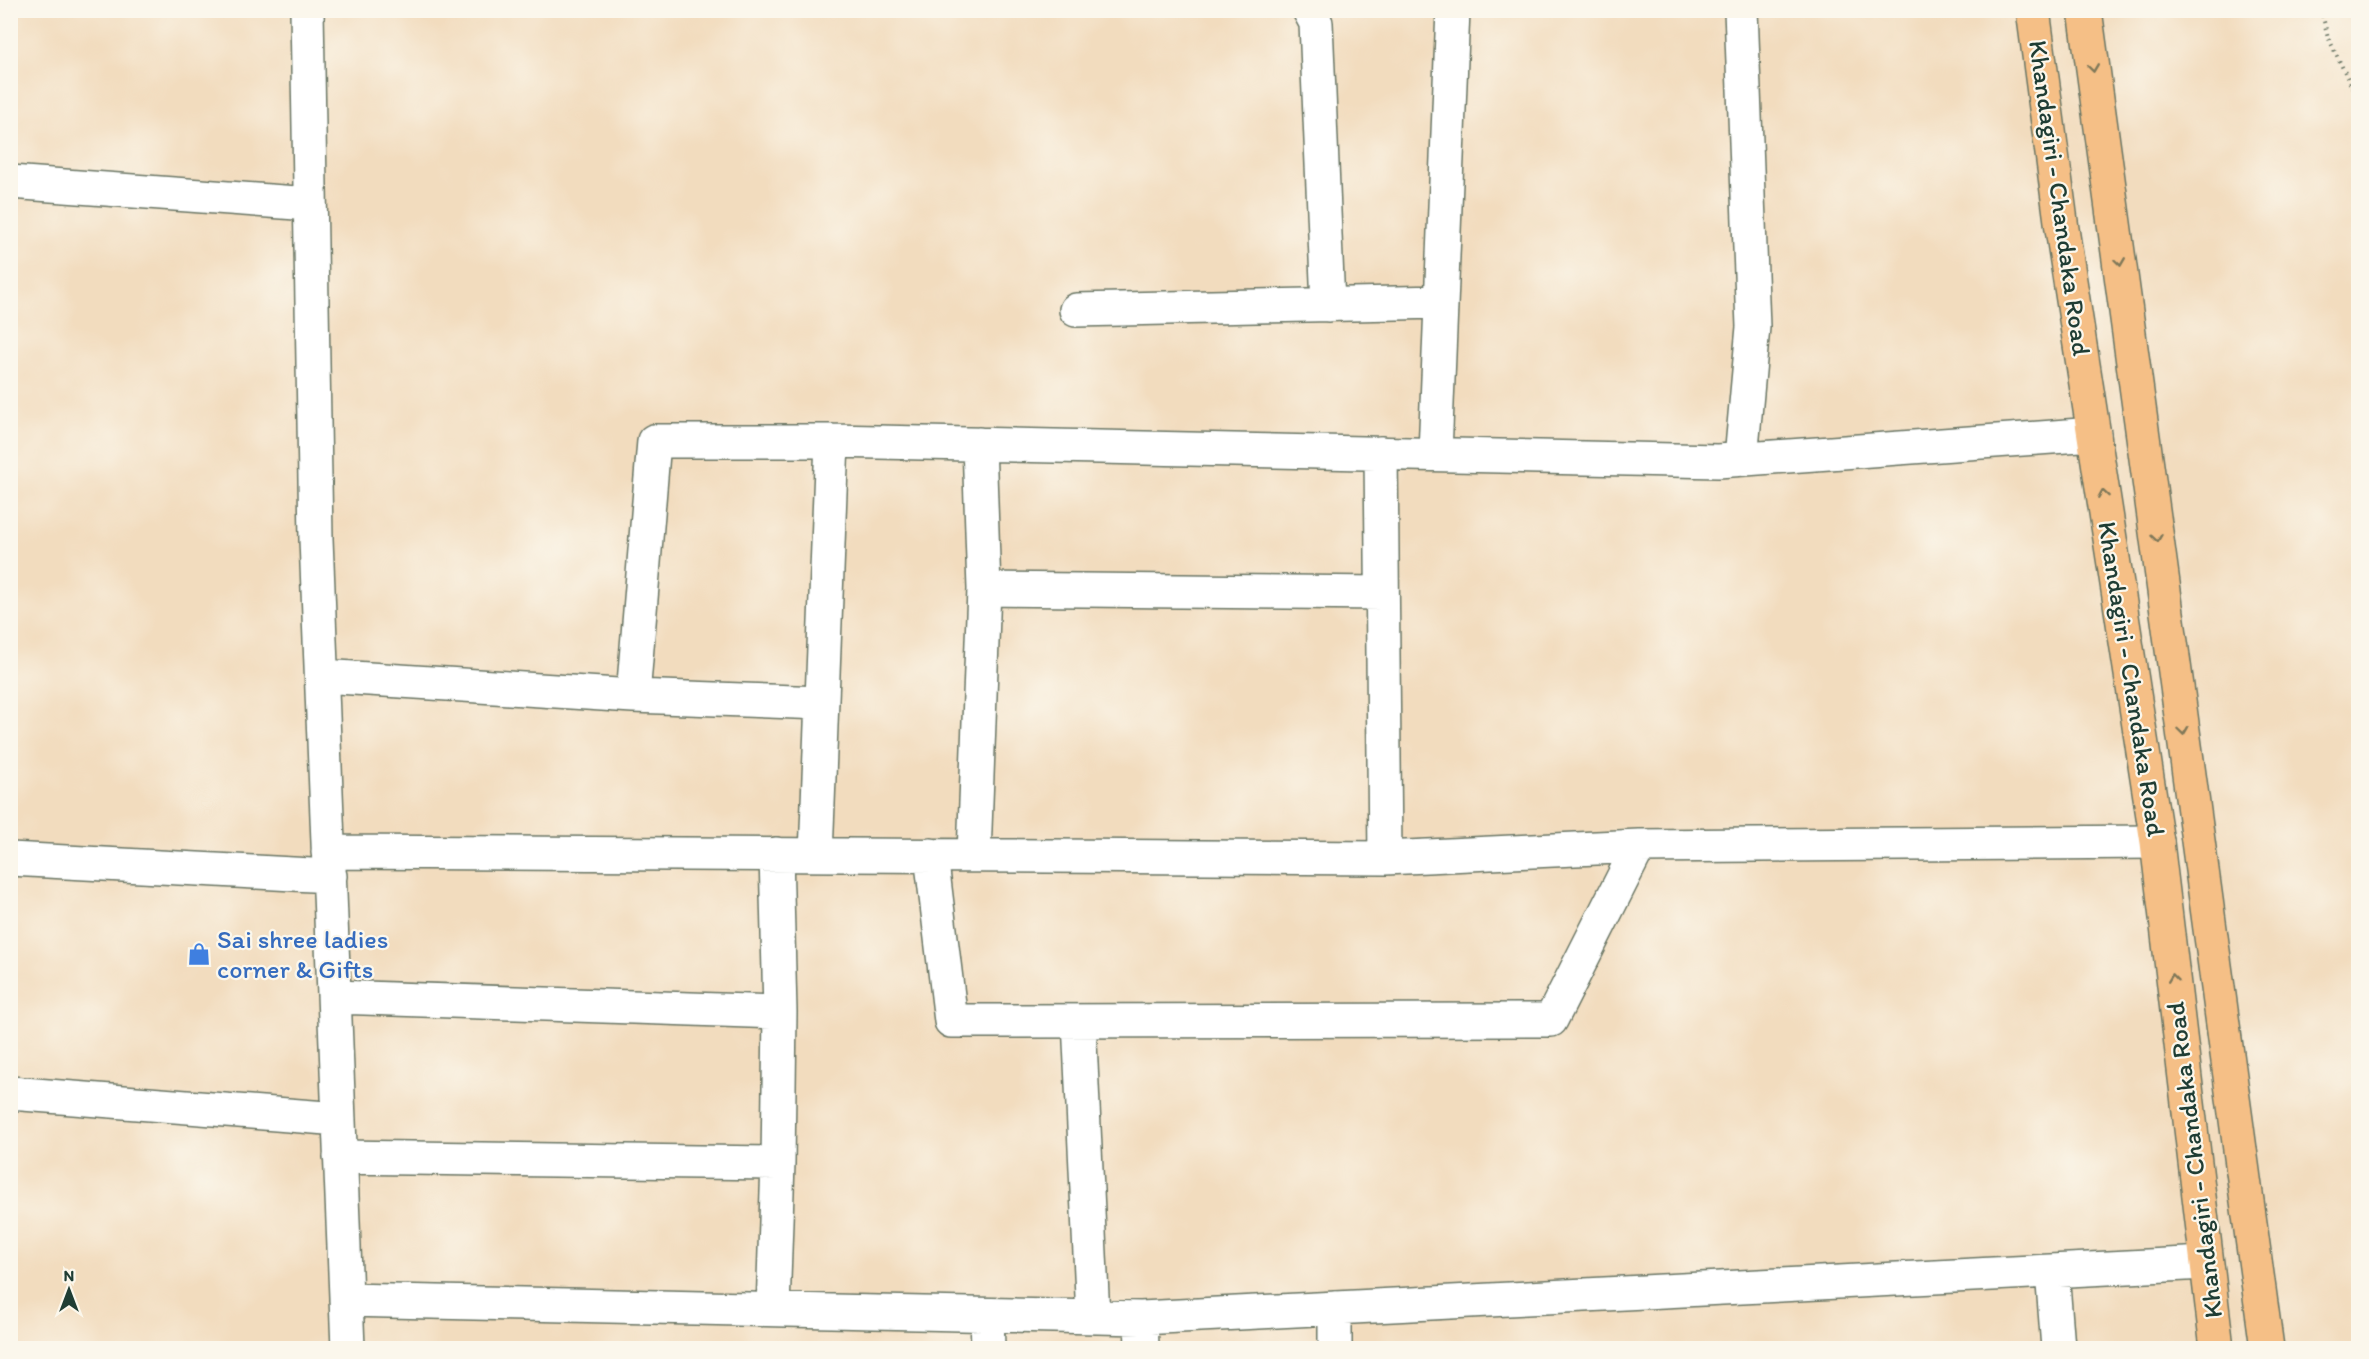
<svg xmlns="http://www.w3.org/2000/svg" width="2369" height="1359" font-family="Itim,sans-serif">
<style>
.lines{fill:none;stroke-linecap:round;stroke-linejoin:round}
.minor-casing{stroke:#697564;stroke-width:36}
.primary-casing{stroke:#697564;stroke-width:36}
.path{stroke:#697564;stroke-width:4;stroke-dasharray:1.5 4.5;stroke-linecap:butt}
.minor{stroke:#fff;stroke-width:33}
.primary{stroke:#f5bf86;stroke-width:33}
.oneway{stroke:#7f7859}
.labels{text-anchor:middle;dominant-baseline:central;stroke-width:4.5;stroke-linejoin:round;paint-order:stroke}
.street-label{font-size:26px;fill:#1f3d34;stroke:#fbf7ec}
.shop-label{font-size:26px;fill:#366cbe;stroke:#fbf7ec;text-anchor:start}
</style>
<rect width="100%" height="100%" fill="#fbf7ec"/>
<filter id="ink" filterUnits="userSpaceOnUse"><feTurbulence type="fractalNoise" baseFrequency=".0167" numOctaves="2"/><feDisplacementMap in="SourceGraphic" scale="12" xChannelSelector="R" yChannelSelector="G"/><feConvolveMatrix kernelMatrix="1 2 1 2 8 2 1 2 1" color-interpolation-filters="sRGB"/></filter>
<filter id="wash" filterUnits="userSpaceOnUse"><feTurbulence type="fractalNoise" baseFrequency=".008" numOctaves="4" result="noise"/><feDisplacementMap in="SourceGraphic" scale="24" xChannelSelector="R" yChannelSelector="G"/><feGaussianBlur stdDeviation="1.35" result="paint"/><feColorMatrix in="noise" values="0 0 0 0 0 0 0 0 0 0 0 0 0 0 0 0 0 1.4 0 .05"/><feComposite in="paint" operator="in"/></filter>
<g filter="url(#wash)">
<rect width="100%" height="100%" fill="#f2dcbe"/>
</g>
<g filter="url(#ink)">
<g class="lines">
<g class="minor-casing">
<path id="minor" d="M307 10 316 539 348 1348
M1309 10 1316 23 1328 305
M1741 10 1753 327 1741 459
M10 182 310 204
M1076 310 1441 302
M979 444 984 589
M1435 453 1453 10
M322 676 633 696 654 441H832L1718 461 2094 434
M633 696 822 703
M328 852 1385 858 1381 453
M816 855 832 441
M931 855 951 1021 1551 1020 1639 846
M974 855 984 589 1382 593
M1385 858 1639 846 2157 842
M10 859 330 876
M335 997 780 1012 776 854
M1079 1021 1093 1317
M10 1093 339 1119
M340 1157 778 1163 780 1012
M2052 1271 2058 1348
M346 1300 1141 1318 2206 1263
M1335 1308V1348
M773 1309 778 1163
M987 1315 988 1348
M1141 1318 1142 1348"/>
</g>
<g class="primary-casing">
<path id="primary" d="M2033 10 2062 229 2157 842 2217 1348
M2085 10 2267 1348"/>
</g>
<path class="path" d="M2321 10 2328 37 2358 100"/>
<use href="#minor" class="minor"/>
<use href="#primary" class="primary"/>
</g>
<defs><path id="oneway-chevron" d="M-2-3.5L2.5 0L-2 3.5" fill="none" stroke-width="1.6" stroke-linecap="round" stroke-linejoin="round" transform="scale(1.5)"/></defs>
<g class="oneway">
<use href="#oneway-chevron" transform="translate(2093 68) rotate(82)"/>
<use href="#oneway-chevron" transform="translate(2120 262) rotate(82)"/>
<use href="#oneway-chevron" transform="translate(2103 494) rotate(-99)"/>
<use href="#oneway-chevron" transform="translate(2157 538) rotate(82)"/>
<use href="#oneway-chevron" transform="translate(2183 731) rotate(82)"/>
<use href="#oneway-chevron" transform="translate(2173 978) rotate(-97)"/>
</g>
</g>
<defs>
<g id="shop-bare" transform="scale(1.8)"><path d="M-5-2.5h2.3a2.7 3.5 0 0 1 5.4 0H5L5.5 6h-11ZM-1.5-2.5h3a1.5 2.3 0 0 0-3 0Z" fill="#3f7fe0" stroke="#fbf7ec" stroke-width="2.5" paint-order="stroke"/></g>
</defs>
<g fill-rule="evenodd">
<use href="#shop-bare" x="199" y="954"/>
</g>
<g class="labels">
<g class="street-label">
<text transform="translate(2060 198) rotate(82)">Khandagiri - Chandaka Road</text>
<text transform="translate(2132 679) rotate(81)">Khandagiri - Chandaka Road</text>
<text transform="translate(2194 1160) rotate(-97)">Khandagiri - Chandaka Road</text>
</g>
<g class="shop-label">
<text x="217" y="939">Sai shree ladies<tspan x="217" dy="30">corner &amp; Gifts</tspan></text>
</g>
</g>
<rect width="2369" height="1359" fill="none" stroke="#fbf7ec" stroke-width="36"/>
<g transform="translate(69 1290)" stroke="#fbf7ec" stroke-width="4.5" paint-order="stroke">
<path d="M0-4.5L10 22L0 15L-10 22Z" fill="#1f3d34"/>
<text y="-9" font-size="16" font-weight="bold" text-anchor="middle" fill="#1f3d34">N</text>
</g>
</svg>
